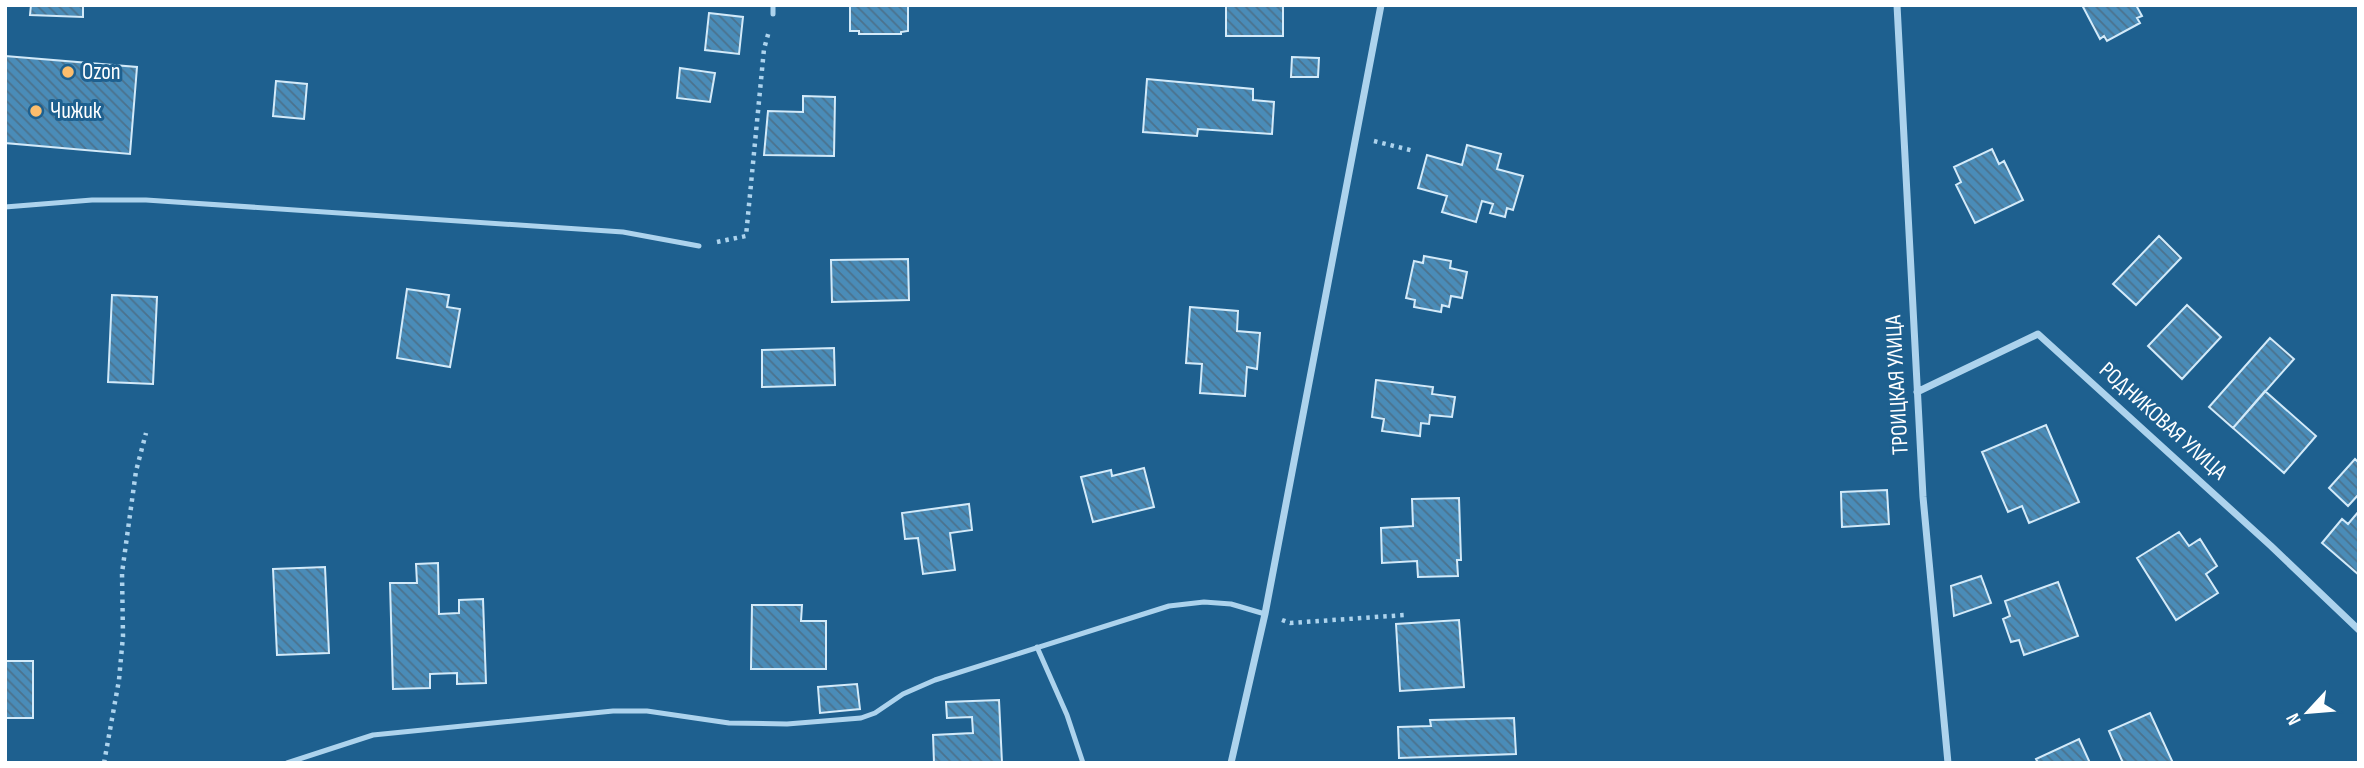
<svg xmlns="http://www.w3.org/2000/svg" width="2364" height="768" font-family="'Sofia Sans Condensed',sans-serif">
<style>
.building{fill:url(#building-back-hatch);stroke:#d3eaf9;stroke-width:2}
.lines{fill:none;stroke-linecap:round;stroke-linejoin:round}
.path{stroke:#add3ed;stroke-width:4.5;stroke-dasharray:3.5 5;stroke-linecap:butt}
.service{stroke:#add3ed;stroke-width:5}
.minor{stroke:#add3ed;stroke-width:7}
.poi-dot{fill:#fcbe6d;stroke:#1e608f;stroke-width:2.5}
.labels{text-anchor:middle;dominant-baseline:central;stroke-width:6;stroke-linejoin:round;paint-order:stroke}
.poi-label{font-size:23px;fill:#fff;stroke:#1e608f;text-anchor:start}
.street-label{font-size:23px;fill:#fff;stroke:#1e608f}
</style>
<defs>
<pattern id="building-back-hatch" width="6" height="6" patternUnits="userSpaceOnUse" patternTransform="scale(1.75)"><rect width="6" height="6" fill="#4a8cb8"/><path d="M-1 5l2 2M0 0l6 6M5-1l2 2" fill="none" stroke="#4b728d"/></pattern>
</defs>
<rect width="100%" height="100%" fill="#1e608f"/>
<path class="building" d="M31 5H83V17L30 15Z
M850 5H908V31L901 32V34H859V31H850Z
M1226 5H1283V36H1226Z
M2082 5H2136L2142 16 2137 18 2140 23 2107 41 2104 36 2100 39Z
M709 13 743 17 739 54 705 50Z
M5 56 137 67 130 154 5 143Z
M1292 57 1319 58 1318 77H1291Z
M680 68 715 73 710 102 677 98Z
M1147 79 1253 89V100L1274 102 1272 134 1198 129 1197 136 1143 132Z
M276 81 307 84 304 119 273 116Z
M803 96 835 97 834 156 764 155 768 111 803 112Z
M1467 145 1501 154 1497 169 1523 176 1513 210 1507 208 1505 217 1490 213 1493 204 1482 201 1476 222 1442 212 1447 196 1418 188 1427 155 1462 165Z
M1992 149 1999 164 2004 161 2023 200 1975 223 1956 185 1961 182 1954 167Z
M2159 236 2181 258 2136 305 2113 284Z
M1424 256 1451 261 1450 268 1467 272 1462 298 1451 296 1449 307 1442 305 1441 312 1414 307 1415 300 1406 298 1414 261 1423 263Z
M908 259 909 300 832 302 831 260Z
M407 289 449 295 447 307 460 309 450 367 397 358Z
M112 295 157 297 153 384 108 382Z
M2187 305 2221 337 2182 379 2148 346Z
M1190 307 1238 311 1237 331 1260 333 1257 369 1247 367 1245 396 1200 393 1202 364 1186 363Z
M2270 338 2294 359 2233 428 2209 407Z
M834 348 835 385 762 387V350Z
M1376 380 1433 387 1432 394 1455 397 1452 417 1430 415 1429 424 1421 423 1420 436 1382 431 1384 419 1372 417Z
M2265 391 2316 436 2284 473 2233 428Z
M2046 425 2079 502 2029 523 2022 506 2008 512 1982 452Z
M2355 459 2359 463V494L2348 506 2329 488Z
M1144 468 1154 507 1093 522 1081 477 1111 470 1112 476Z
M1887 490 1889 524 1842 527 1841 492Z
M1459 498 1461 560H1457L1458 576 1418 577 1417 561 1382 563 1381 528 1413 526 1412 499Z
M969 504 972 530 950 533 955 570 923 574 918 538 905 539 902 513Z
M2359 511V575L2322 543 2342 519 2348 524Z
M2179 532 2189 546 2200 539 2217 566 2206 574 2218 593 2176 620 2137 558Z
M438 563 439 614 459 613V600L483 599 486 683 457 684V673L430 674V688L393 689 390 583H417L416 564Z
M325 567 329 653 277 655 273 569Z
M1981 576 1991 603 1954 616 1951 586Z
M2058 582 2078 636 2024 655 2019 640 2011 642 2003 619 2010 616 2005 601Z
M752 605H802L801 621H826V669H751Z
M1459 620 1464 687 1400 691 1396 624Z
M5 661H33V718H5Z
M857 684 860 709 820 713 818 687Z
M999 700 1002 763H934L933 735 973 733 972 717 947 718 946 702Z
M2150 713 2173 763H2123L2109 731Z
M1514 718 1516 754 1399 758 1398 727 1431 726 1430 720Z
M2079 739 2090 763H2038L2036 759Z"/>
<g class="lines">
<path class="path" d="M1374 141 1414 151
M717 242 746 236 764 49 769 31
M1282 620 1290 623 1405 615
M104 763 119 680 123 636 122 573 136 471 146 433"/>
<path class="service" d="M773 5V14
M5 207 92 200H146L623 232 699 246
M1037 647 1067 715 1083 763
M287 763 373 735 613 711H647L729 723 787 724 861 718 875 713 903 694 935 680 1169 606 1204 602 1231 604 1265 614"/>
<path class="minor" d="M1897 5 1923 497 1948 763
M1917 392 2038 334 2271 546 2359 630
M1231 763 1265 614 1381 5"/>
</g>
<g class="poi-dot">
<circle cx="68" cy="72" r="7"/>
<circle cx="36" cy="111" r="7"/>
</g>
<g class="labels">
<g class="poi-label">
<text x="82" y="72">Ozon</text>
<text x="50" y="111">Чижик</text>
</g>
<g class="street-label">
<text transform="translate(1897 385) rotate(-93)">ТРОИЦКАЯ УЛИЦА</text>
<text transform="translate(2163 421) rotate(42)">РОДНИКОВАЯ УЛИЦА</text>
</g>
</g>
<rect width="2364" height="768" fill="none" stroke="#ffffff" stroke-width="14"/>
<g transform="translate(2308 712) rotate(244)" stroke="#1e608f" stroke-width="5" paint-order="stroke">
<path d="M0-5L12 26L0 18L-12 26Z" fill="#ffffff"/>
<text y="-10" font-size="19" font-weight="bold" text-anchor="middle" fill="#ffffff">N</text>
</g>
</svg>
